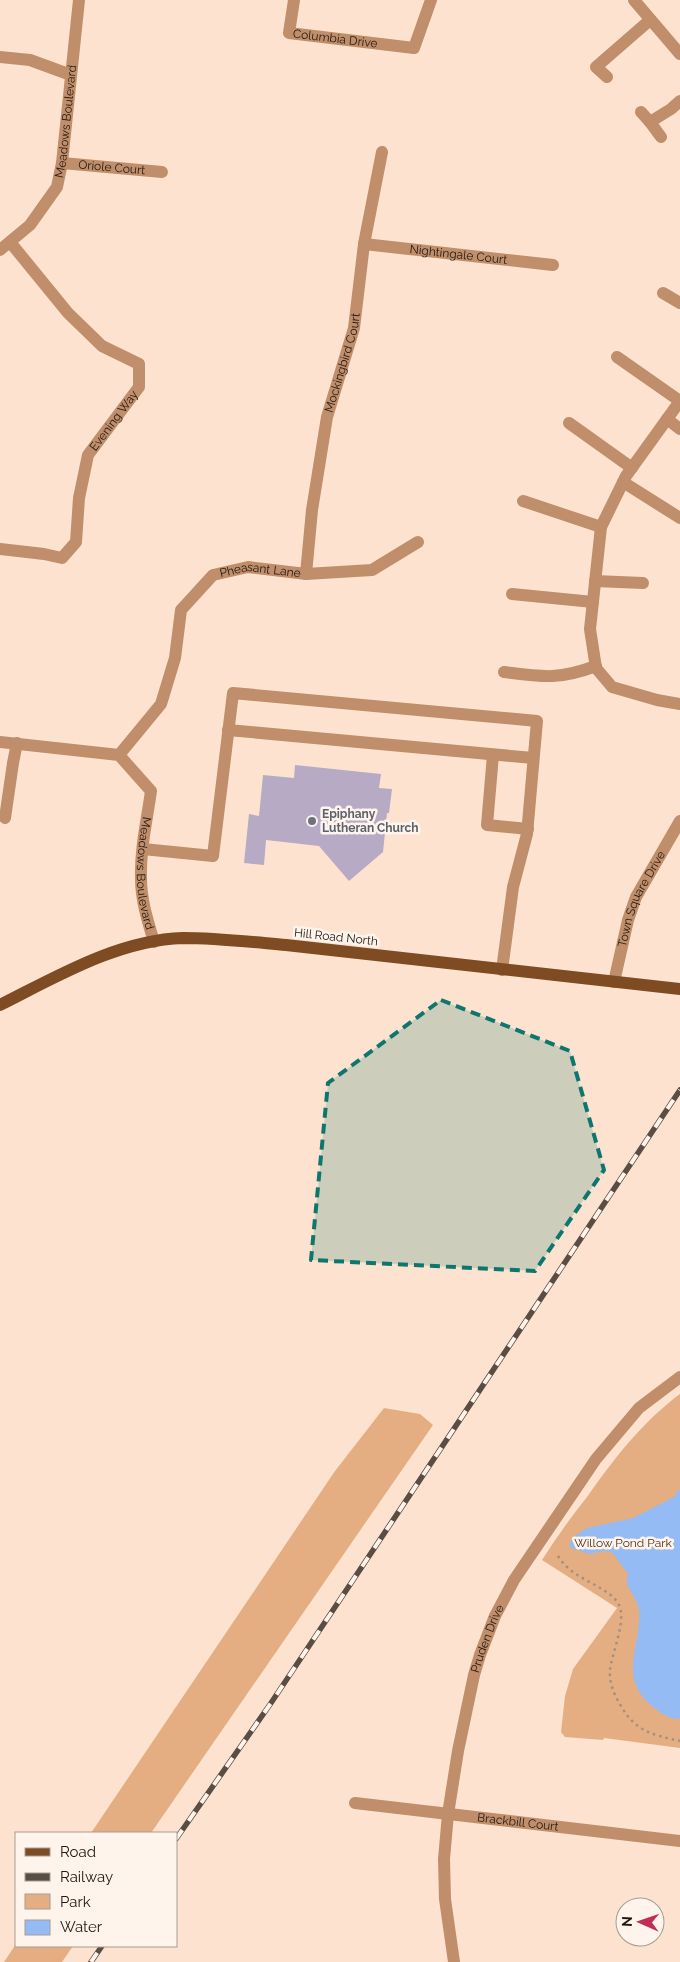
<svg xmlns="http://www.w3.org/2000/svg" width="680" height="1962" font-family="Raleway,sans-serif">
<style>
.green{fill:#e5ae82}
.water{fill:#94bbf3}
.building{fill:#b6aac4}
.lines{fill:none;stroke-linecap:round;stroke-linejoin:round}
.path{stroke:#a29081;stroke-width:2.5;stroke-dasharray:2.5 4;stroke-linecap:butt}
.minor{stroke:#c08e6a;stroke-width:12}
.major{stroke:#7e4b23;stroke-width:12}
.rail-casing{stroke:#5a4d43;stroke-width:5.5}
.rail{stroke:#fef4ec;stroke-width:4;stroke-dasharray:11;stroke-linecap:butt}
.marked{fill:#0f766e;fill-opacity:0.2;stroke:#0f766e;stroke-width:4;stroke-dasharray:10 6;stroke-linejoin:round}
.worship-dot{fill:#6b7280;stroke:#fef4ec;stroke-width:2}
.labels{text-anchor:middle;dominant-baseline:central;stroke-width:5;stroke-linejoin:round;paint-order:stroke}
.street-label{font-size:12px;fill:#201811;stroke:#fef4ec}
.worship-label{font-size:12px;font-weight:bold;fill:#5b616d;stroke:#fef4ec;text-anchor:start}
.park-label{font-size:12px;fill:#4e3017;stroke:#fef4ec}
</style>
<rect width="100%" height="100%" fill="#fde3cf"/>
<path class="green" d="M680 1394V1748L604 1738 603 1740 565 1737 561 1732 565 1696 573 1669 617 1608 542 1560C556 1538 571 1517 587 1497 614 1459 642 1422 680 1394Z
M384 1408 420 1414 433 1425 151 1833H91L335 1471Z
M16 1944V1946H73L62 1962H4Z"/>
<path class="water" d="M680 1488V1719C670 1719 663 1715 656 1709 615 1679 642 1647 639 1610 638 1599 627 1589 627 1582 627 1579 628 1577 628 1574L612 1552 603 1551 589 1554 569 1547 572 1538 587 1528 633 1518 674 1497Z"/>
<path class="building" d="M295 765 381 774 379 788 392 789 389 813H387L383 852 349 881 319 846 266 840 264 865 244 863 249 814 259 816 263 775 294 778Z"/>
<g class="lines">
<path class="path" d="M558 1556C572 1580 605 1584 618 1603 628 1618 612 1652 610 1670 609 1682 614 1695 621 1706 635 1731 653 1735 680 1741"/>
<g class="minor">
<path id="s1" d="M294 0 289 33 414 48 431 0"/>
<path d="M634 0 680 54"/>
<path d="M0 57 30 60 71 75"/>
<path d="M607 77 596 67 650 20"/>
<path d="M641 112 650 122 671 109 680 101"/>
<path d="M650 122 661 137"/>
<path id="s2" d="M62 163 162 172"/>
<path id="s3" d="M364 244 553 265"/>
<path id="s4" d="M0 250 30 225 57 187 62 163 79 0"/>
<path d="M663 293 680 303"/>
<path d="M617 357 680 401"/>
<path d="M680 401 626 476 601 527 590 629 596 668 612 687 657 700 680 704"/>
<path d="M667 419 680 429"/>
<path d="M569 423 632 468"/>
<path d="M623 482 680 518"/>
<path d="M523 501 601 527"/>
<path id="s5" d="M0 549 44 554 62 558 76 542 79 498 88 455 139 387V364L102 346 68 313 10 242"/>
<path id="s6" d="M306 574 312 510 327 417 354 328 364 244 382 152"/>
<path d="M595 581 643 583"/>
<path d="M512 594 593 602"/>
<path d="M504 672C543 677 558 680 596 666"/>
<path d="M228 730 533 758"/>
<path id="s7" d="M0 742 119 755 151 791C147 820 140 849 141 879 141 900 148 922 154 942"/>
<path id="s8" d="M119 755 161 704 175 658 181 610 213 575 248 567 306 574 372 570 418 542"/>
<path d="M493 755 487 825 528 829"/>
<path d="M5 818 13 763 17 743"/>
<path d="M143 849 213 856 233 693 537 721 527 834 513 887 502 970"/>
<path id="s9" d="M614 982 628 920 636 897 680 821"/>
<path id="s10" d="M355 1803 680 1841"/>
<path id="s11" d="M454 1962 445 1899 444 1859 448 1814 458 1751 474 1675 480 1655 495 1616 514 1580 596 1459 639 1408 680 1377"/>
</g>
<path class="major" d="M0 1005C56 977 118 940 183 938 217 938 252 942 286 945L680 989"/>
<g class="rail-casing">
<path id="rail" d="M176 1839 271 1703 680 1090
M91 1962 102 1946"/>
</g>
<use href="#rail" class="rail"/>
</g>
<path class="marked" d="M441 1000 570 1051 604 1170 535 1271 311 1260 328 1083Z"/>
<circle class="worship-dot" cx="312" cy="821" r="5"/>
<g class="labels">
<g class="street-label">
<text stroke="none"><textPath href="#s1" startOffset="80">Columbia Drive</textPath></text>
<text stroke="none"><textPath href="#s4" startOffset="152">Meadows Boulevard</textPath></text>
<text stroke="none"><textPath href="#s2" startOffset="50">Oriole Court</textPath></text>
<text stroke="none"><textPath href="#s3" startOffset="95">Nightingale Court</textPath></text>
<text stroke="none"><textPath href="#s6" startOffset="215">Mockingbird Court</textPath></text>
<text stroke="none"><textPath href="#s5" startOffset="215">Evening Way</textPath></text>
<text stroke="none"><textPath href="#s8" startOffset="258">Pheasant Lane</textPath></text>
<text stroke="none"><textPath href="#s7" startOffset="251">Meadows Boulevard</textPath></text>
<text stroke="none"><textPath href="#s9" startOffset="88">Town Square Drive</textPath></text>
<text transform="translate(336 937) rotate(6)">Hill Road North</text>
<text stroke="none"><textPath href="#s11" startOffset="329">Pruden Drive</textPath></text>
<text stroke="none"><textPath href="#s10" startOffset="164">Brackbill Court</textPath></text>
</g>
<g class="worship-label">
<text x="322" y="814">Epiphany<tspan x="322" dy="14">Lutheran Church</tspan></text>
</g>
<g class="park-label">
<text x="623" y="1543">Willow Pond Park</text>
</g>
</g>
<rect x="15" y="1832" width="162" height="115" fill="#fef4ec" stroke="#a59c94"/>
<rect x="25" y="1848" width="25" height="8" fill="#7e4b23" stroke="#a59c94"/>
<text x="60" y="1857" font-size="15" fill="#201811">Road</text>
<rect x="25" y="1873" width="25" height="8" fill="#5a4d43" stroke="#a59c94"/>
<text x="60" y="1882" font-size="15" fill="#201811">Railway</text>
<rect x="25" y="1894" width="25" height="15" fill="#e5ae82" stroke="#a59c94"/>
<text x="60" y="1907" font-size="15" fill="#201811">Park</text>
<rect x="25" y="1920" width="25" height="15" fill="#94bbf3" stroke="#a59c94"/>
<text x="60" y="1932" font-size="15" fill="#201811">Water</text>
<g transform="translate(640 1922) rotate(272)"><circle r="24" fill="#fef4ec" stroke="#a59c94"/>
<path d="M0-4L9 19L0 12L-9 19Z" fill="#be2e55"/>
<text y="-8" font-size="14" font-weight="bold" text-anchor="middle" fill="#201811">N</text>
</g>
</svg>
